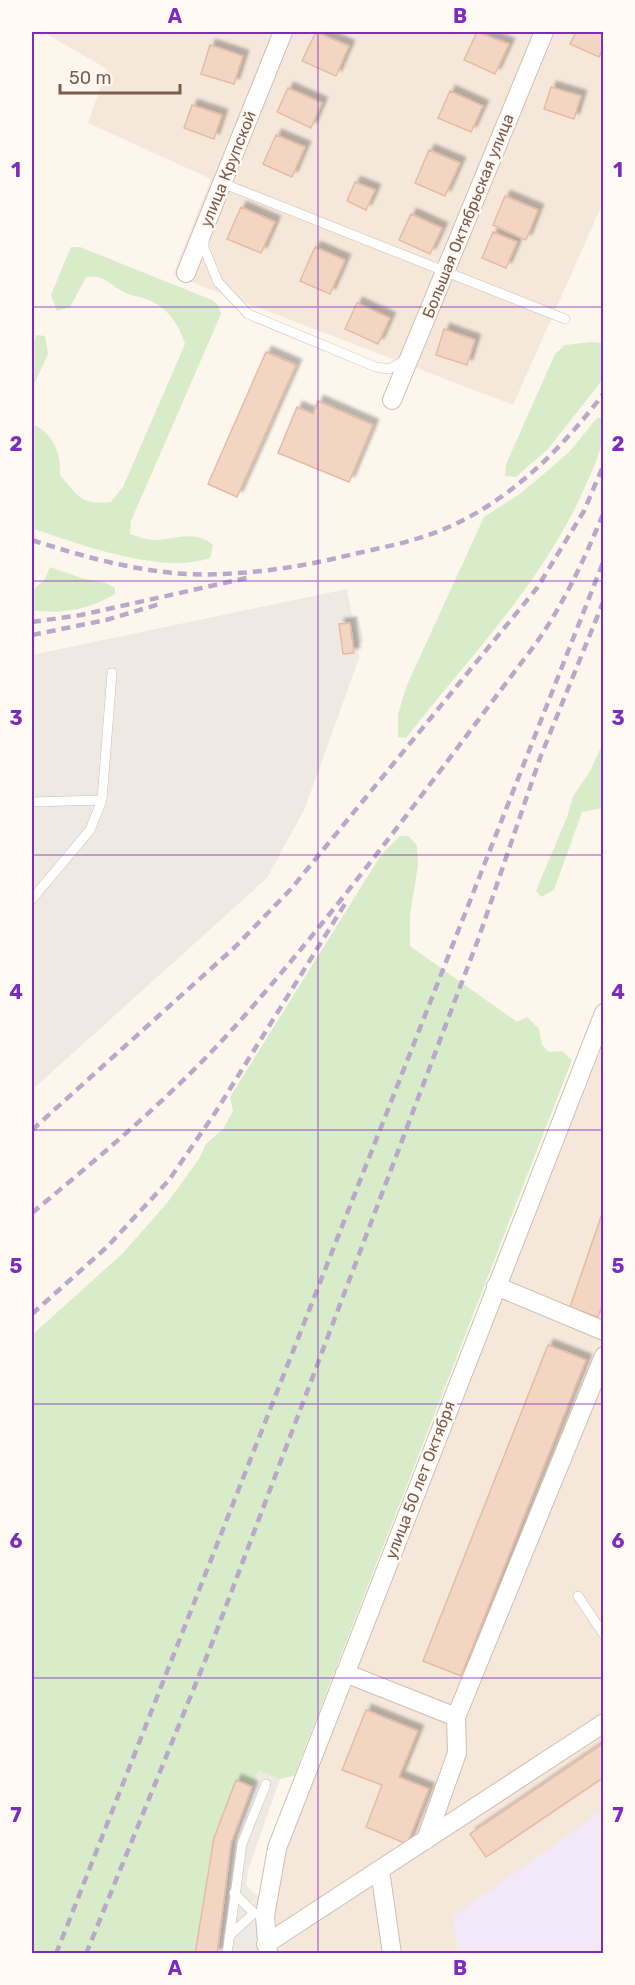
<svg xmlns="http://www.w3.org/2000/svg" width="635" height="1985" font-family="Rubik,sans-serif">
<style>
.residential{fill:#f5e8da}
.industrial{fill:#efe9e4}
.education{fill:#f3e8fa}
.green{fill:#d8ecc9}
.building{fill:#f3d5c3;stroke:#e6bba3;stroke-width:1.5;filter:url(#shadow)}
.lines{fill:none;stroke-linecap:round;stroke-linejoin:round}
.service-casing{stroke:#d1beb0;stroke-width:10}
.minor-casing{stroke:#d1beb0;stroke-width:20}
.service{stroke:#fff;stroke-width:9}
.minor{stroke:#fff;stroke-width:18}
.rail{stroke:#b9a8c9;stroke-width:4.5;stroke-dasharray:9 6;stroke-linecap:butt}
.grid{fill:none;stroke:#7b2cbf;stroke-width:1.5;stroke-opacity:0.55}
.labels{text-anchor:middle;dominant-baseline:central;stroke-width:5;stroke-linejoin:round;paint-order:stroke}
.street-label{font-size:16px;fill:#7a5c4d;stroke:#fffaf3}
.neatline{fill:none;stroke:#7b2cbf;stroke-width:2}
.grid-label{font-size:20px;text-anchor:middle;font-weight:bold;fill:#7b2cbf}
</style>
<defs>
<filter id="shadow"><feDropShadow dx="5.5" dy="-5.5" stdDeviation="1.5" flood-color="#0004"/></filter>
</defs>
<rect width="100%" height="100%" fill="#fdf6ec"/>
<path class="residential" d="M49 32H603V203L513 405 173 275 211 179 88 123 107 69 48 35Z
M603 1045V1953L271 1954 269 1924 279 1850Z"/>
<path class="industrial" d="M347 589 352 617 358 616 364 642 358 644 359 658 305 808 267 878 32 1090V655Z
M258 1771 280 1779 248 1870 246 1885 254 1894 268 1897V1953L195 1954 214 1838 236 1780Z"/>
<path class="education" d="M603 1810V1953H458L453 1917Z"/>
<path class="green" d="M71 247H80L212 300 218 305 221 314 131 521 130 534C136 536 146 540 153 540 175 540 194 529 213 545L210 558C162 575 78 544 32 528V424C53 432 61 453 60 475 79 497 81 505 111 502L123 487 185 344C180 325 166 306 146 299 139 296 130 296 124 292 107 283 106 275 86 277L70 307 57 311 51 295Z
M36 335 45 336 48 354 32 389V347Z
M591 342 603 343V379L548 449 516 477 505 476 506 464 555 354 565 345Z
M603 417C606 442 595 465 585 487 542 584 470 656 406 738L398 737V714L407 685 484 517 521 493 546 472 570 451 597 418Z
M50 567 81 578 106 583 115 588V594C90 609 61 615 32 610V591L45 579Z
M603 743V808L582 812 554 890 541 897 536 891 567 817 573 796 589 773Z
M400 836H409L417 846 418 865 410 915V946L517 1022 527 1017 539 1029 542 1045 549 1052 562 1051 572 1060 294 1776 280 1779 258 1771 252 1787 236 1780 214 1838 195 1953H32V1335L123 1253 167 1203 199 1159 206 1144 223 1129 233 1111 230 1097 381 855Z"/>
<path class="building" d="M316 32 349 46 336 76 302 61Z
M477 32 509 44 495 74 464 60Z
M576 32H604V46L599 57 570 44Z
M210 45 243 56 234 84 201 74Z
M551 87 581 96 574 119 544 109Z
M288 88 322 103 311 128 277 112Z
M450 91 483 106 471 132 438 118Z
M192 105 222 115 214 139 184 128Z
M276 135 305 147 292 177 263 164Z
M429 150 460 163 445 196 415 183Z
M355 182 375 190 366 210 347 201Z
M505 196 538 210 526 240 493 225Z
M241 207 275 222 261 253 227 239Z
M411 214 442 228 430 254 399 240Z
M493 232 517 242 506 268 482 258Z
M315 247 345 260 330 294 300 281Z
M357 303 390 318 378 344 345 329Z
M444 329 475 340 467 365 436 355Z
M266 352 296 365 237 497 208 484Z
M318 401 373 425 349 482 278 453 297 407 313 414Z
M350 623 354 653 343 654 339 624Z
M604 1208V1300L598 1317 570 1307Z
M548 1345 586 1360 461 1676 423 1661Z
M366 1710 418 1731 399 1777 429 1789 407 1844 366 1827 382 1785 342 1770Z
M604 1743V1777L486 1857 470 1834Z
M236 1780 252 1787 231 1843 217 1954H195L214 1838Z"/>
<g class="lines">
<g class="service-casing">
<path id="service" d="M222 183 565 319
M204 238V248L218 282 248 314 376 367 389 369 404 361
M32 802 102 800
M32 899 90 830 102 800 112 673
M578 1596 604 1635
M234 1893 254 1913
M229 1936 254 1913 265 1916
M227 1954 242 1844 266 1784"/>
</g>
<g class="minor-casing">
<path id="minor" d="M186 273 283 32
M392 400 544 32
M496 1286 604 1331
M345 1673 456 1717
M426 1840 457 1753 456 1717 604 1356
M380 1870 392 1954
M266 1944 604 1723
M268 1954 265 1916 277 1848 604 1013"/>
</g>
<use href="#service" class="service"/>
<use href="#minor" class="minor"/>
<path class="rail" d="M32 540C78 555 124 568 173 573 222 578 293 569 341 557 374 549 410 543 442 530 509 502 561 450 604 393
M32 622 81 615 251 577
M32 635 106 620 163 603
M32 1130 235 947 291 889 537 588 584 511 604 464
M32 1213C103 1154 177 1092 239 1022 344 903 438 773 534 646 564 604 584 560 604 512
M32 1314 107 1247 169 1180 215 1113 348 899
M56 1954 604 560
M86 1954 209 1651 479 937 540 758 604 600"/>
</g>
<path class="grid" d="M318 32V1954M32 307H604M32 581H604M32 855H604M32 1130H604M32 1404H604M32 1678H604"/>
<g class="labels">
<g class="street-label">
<text transform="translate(228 169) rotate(-68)">улица Крупской</text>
<text transform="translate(468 216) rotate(-68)">Большая Октябрьская улица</text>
<text transform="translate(420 1480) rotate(-69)">улица 50 лет Октября</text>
</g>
</g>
<rect width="635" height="1985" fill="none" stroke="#fffaf3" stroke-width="66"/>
<path d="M60 84v9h120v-9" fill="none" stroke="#7a5c4d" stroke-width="3"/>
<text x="69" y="84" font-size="18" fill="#7a5c4d" stroke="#fffaf3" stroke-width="4.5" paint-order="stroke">50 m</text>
<rect x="33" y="33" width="569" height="1919" class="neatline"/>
<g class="grid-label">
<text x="175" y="23">A</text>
<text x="460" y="23">B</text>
<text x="16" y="177">1</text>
<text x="618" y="177">1</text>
<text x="16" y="451">2</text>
<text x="618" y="451">2</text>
<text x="16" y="725">3</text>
<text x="618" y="725">3</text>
<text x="16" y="999">4</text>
<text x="618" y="999">4</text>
<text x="16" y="1273">5</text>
<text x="618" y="1273">5</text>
<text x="16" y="1548">6</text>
<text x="618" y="1548">6</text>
<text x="16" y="1822">7</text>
<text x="618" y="1822">7</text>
<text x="175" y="1975">A</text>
<text x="460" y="1975">B</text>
</g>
</svg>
